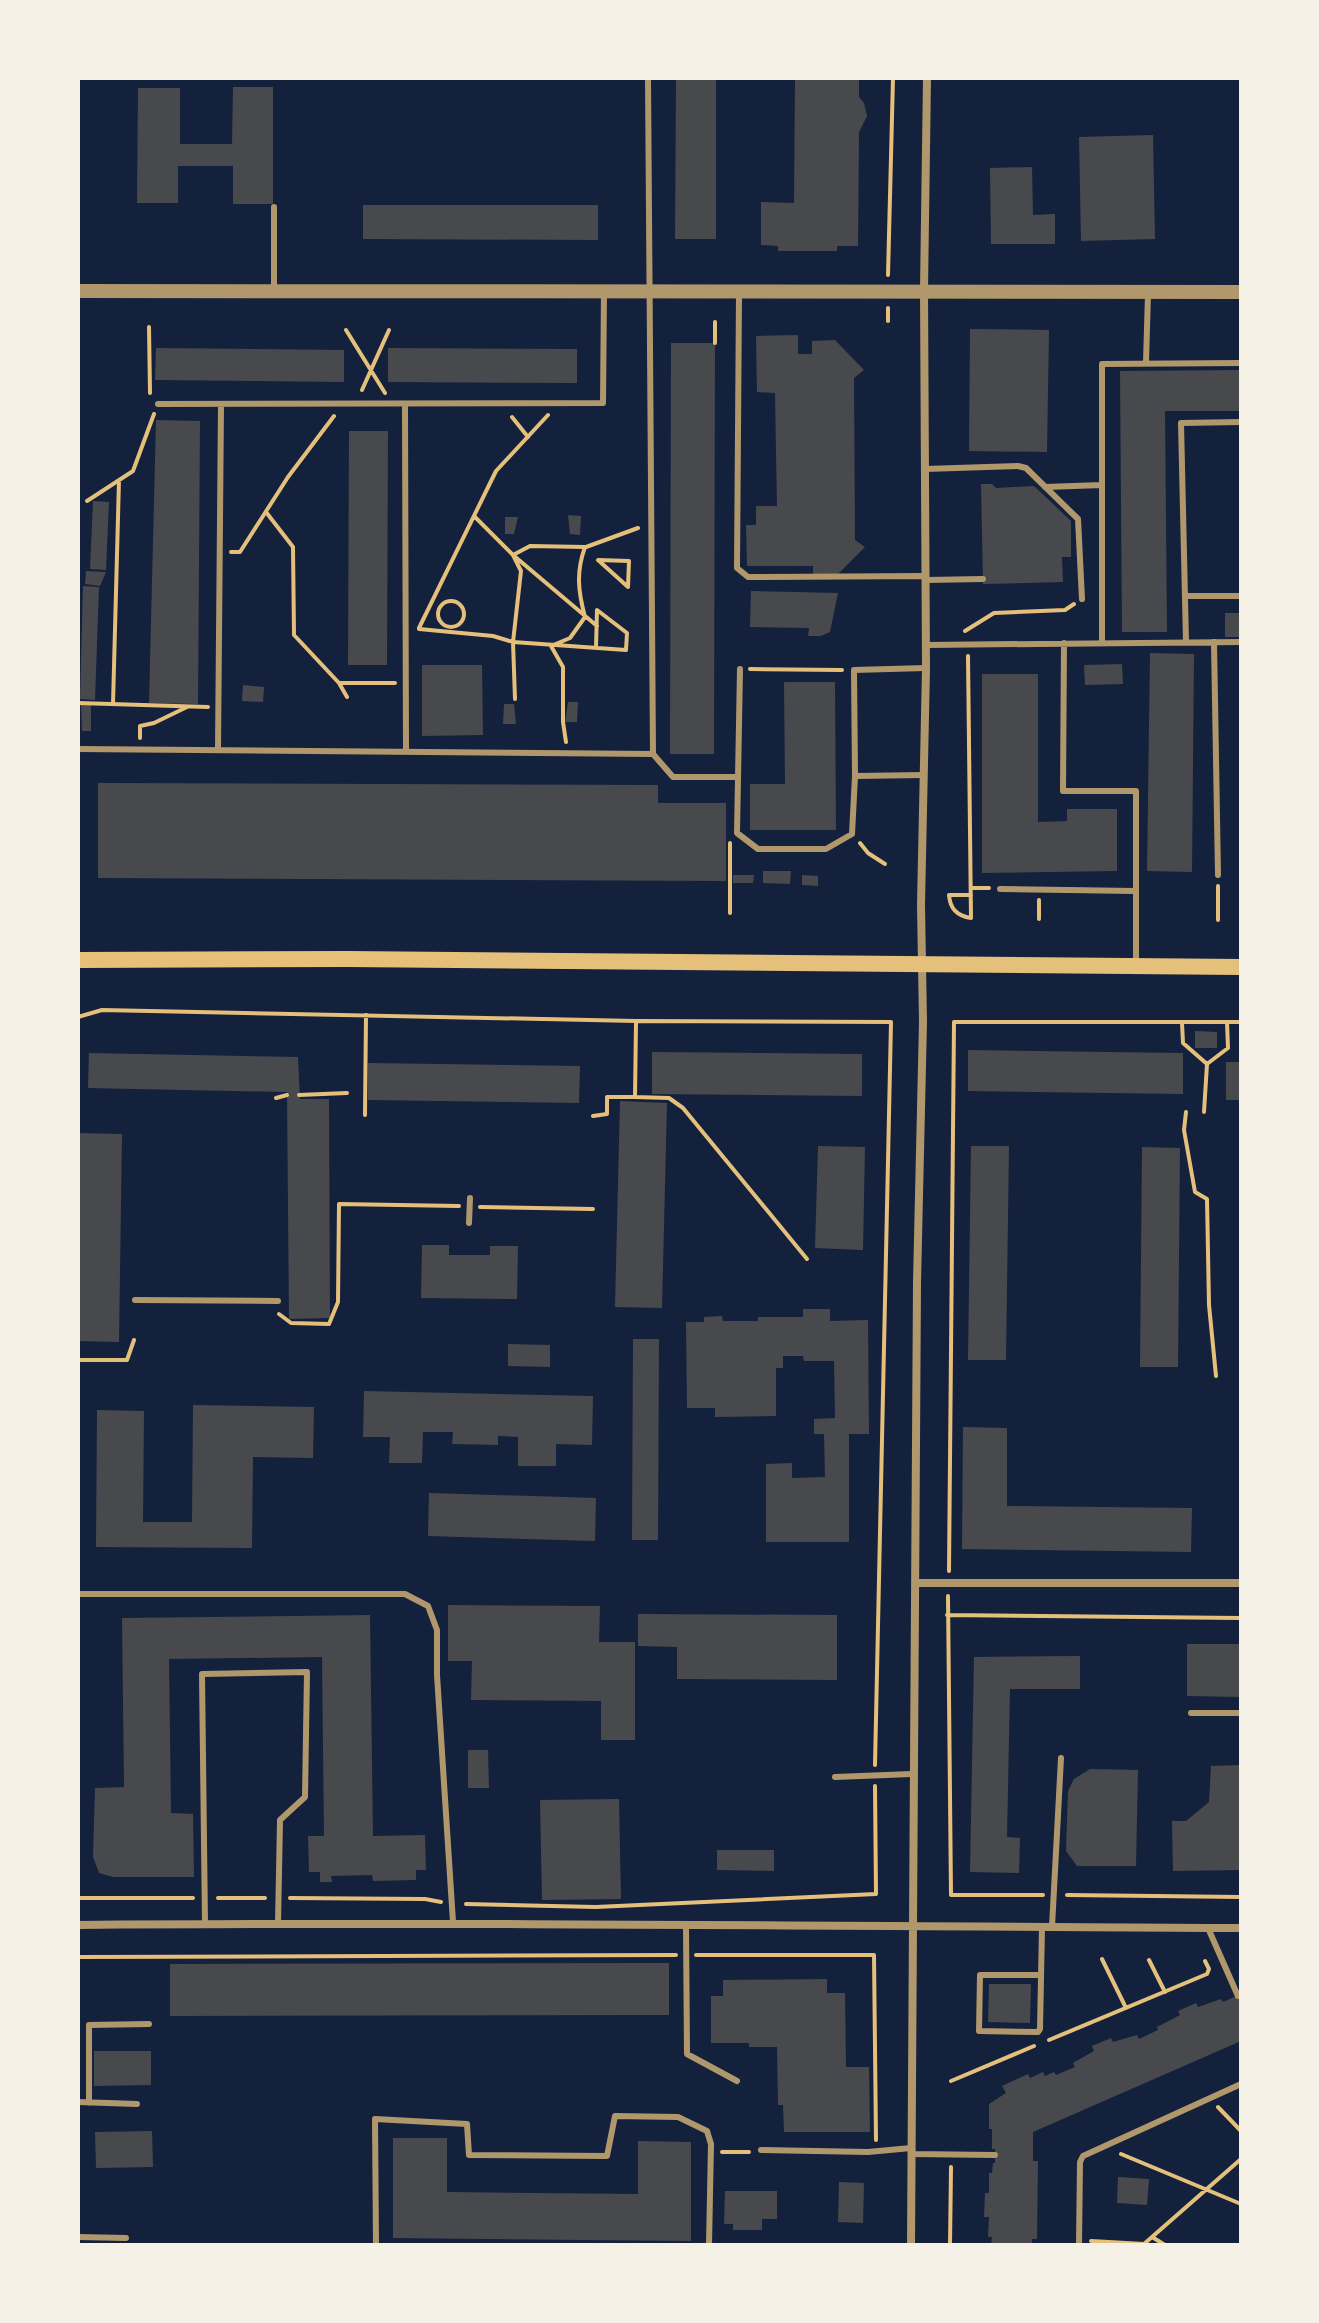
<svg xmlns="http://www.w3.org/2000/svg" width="1319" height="2323" font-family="Georgia,serif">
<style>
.building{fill:#48494c}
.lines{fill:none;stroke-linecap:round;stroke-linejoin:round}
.path{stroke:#e5c07b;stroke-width:4}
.service{stroke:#b1986c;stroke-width:6}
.minor{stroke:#b1986c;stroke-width:8}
.tertiary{stroke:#b1986c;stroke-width:14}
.secondary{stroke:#e5c07b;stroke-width:16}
</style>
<rect width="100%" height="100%" fill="#14213d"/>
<path class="building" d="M676 78H716V239H675Z
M795 78H859V97L864 103 867 116 859 132 858 246H837V251H778V246L761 245V202L794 203Z
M233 87H273V204H233V166H178V203H137L138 88H180V144H232Z
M1153 135 1155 239 1081 241 1079 137Z
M1032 167 1033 215 1055 214V244H991L990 168Z
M363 205H598V240L363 239Z
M970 329 1049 330 1047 452 969 451Z
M798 335V354H812V341L835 340 864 370 854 378 855 540 865 547 837 575H813V566H747L746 525H756V506H777L775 393 757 392 756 336Z
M671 343H715L714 754H670Z
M156 348 344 350V382L155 380Z
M388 348 577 349V383L388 382Z
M1241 370V411H1165L1167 632H1122L1120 371Z
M156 420 200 421 198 704 149 703Z
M349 431H388L387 665H348Z
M981 484H992L996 488 1034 486 1071 521V557H1062L1063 582 983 584Z
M93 501 109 502 106 570 90 569Z
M568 515 581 516 580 535 570 534Z
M505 517H518L514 534H505Z
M86 571 106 572 100 586 85 584Z
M83 586 99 587 95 700 80 699Z
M751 591 838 593 830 632 821 636H808L809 628 750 627Z
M1225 613H1241V637H1225Z
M1150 653 1194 654 1192 872 1147 871Z
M1122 664 1123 684 1085 685 1084 665Z
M422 665H482L483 735 422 736Z
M982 674H1038V822L1067 821V809H1117V871L982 873Z
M784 682H835L836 830H750V784H785Z
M243 685 264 687 263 702 242 701Z
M568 702H578L577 722H565Z
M81 704H91V731H82Z
M504 704H514L516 724H503Z
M98 783 658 785V803H726V881L98 878Z
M763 871H791L790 884 763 883Z
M733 875H754L753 883H733Z
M802 875 818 876V886L802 885Z
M1195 1031 1217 1032V1048H1195Z
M968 1050 1183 1053V1094L968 1091Z
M652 1052 862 1054V1096L652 1094Z
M89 1053 298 1057 300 1099H329L330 1318 289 1319 287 1092 88 1088Z
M1226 1062H1241V1100H1226Z
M368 1063 580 1066 579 1103 368 1100Z
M620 1101 667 1103 662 1308 615 1307Z
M78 1133 122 1134 119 1342 78 1341Z
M818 1146 865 1147 863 1250 815 1248Z
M971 1146H1009L1006 1360H968Z
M1142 1147 1180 1148 1178 1367H1140Z
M422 1245H449V1255H490V1246H518L517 1299 421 1298Z
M803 1309H830V1321L868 1320 869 1434H849V1542H766V1464L792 1463V1478L825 1477 824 1434H814V1419L835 1418 834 1361H804L803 1356H783V1368H776V1416L715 1417V1408H687L686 1322H704V1317L722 1316 723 1321H758V1317H803Z
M633 1339H659L658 1540H632Z
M508 1344 550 1345V1367L508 1366Z
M364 1391 593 1396 592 1445 556 1444V1466H518V1437L498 1436V1445L452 1444 453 1432H423L422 1463H389L390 1437H363Z
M193 1405 314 1407 313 1458 253 1457 252 1548 96 1547 97 1410 144 1411 143 1522H192Z
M963 1427 1007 1428V1506L1192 1508 1191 1552 962 1549Z
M429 1493 596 1498 595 1541 428 1536Z
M448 1605 600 1606 599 1642H635V1740H601V1701L471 1700 472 1661H448Z
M638 1614 837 1615V1680L677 1679V1647L638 1646Z
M370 1615 373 1836 425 1835 426 1870H416V1880L373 1881 372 1875 331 1876 332 1882H320V1872H309L308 1836H324L322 1657 169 1659 171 1813 193 1814 194 1877H113L99 1873 93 1857 95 1788 124 1787 122 1618Z
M1187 1644H1241V1697L1187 1696Z
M1080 1656V1689H1010L1007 1837 1020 1838 1019 1873 970 1872 974 1657Z
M468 1750H488L489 1788H468Z
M1241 1765V1870L1173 1871 1172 1821H1186L1209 1802 1211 1766Z
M1090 1769 1138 1770 1136 1866H1077L1066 1851 1068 1791 1074 1779Z
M619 1799 621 1899 542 1900 540 1800Z
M717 1850H774V1871L717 1870Z
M669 1963V2015L170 2016V1964Z
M827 1979V1993H845L846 2067H869L870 2132H784L783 2105H778L777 2047H749V2043H711V1996H723V1980Z
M989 1984H1031L1030 2023 988 2022Z
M1241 1994V2041L1033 2132V2161H1038L1037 2239H1032V2245H991L992 2237H988L989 2217H984L985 2193H989V2173H992L993 2163H995V2149H992V2129H989V2104L1006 2093 1002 2086 1028 2074 1030 2078 1043 2072 1045 2076 1054 2072 1056 2075 1075 2067 1073 2063 1094 2051 1092 2046 1111 2038 1113 2042 1137 2035 1139 2039 1158 2030 1157 2027 1180 2015 1178 2011 1196 2003 1198 2007 1221 1999 1223 2002Z
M94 2051H151V2085L94 2086Z
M152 2131 153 2167 96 2168 95 2132Z
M393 2138H447V2192L638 2194V2141L691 2142V2241L393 2238Z
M1118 2177 1149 2179 1147 2205 1117 2203Z
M839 2182 864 2183 863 2223 838 2222Z
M725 2191H777V2219H762V2230H733V2224H724Z"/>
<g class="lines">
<path class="path" d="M888 275 893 78
M888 308V321
M149 327 150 393
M346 330 385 393
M715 343V322
M362 390 389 330
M512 417 528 437
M87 501 133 471 154 414
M266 512 293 547 294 635 339 683H395
M474 516 513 555 597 626
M586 547 638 528
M231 552H240L288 477 334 416
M513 555 530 546 585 547C576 572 578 591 585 617L570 638 551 646 563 667V722L566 742
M513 555 521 571 513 642 626 650 627 633 597 610 596 647
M598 560 629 561 628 587Z
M438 614a13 13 0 1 1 26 0a13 13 0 1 1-26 0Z
M419 628 496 471 548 415
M419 629 493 636 513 642 515 699
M965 631 994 613 1065 610 1074 604
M968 656 971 918C957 916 950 909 949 895H971
M750 669 842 670
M339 683 347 697
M78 703 208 707
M113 704 119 480
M140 738V726L154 723 187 707
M730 843V913
M860 843 868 853 885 864
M1218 886V920
M971 888H989
M1039 919V900
M78 1017 102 1010 636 1021 891 1022 875 1765
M636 1022 635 1097 669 1098 683 1108 807 1259
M1182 1023 1183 1043 1207 1064 1204 1112
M1207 1064 1228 1048 1227 1022
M299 1095 347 1093
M276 1098 287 1095
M1186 1112 1184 1130 1195 1192 1207 1199 1209 1305 1216 1376
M365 1115 366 1015
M593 1116 607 1114V1097H635
M480 1207 593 1209
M279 1314 291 1323 329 1324 338 1302 339 1204 459 1206
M78 1360H127L134 1340
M949 1571 954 1022H1241
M948 1596 951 1895H1043
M947 1615 1241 1618
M1067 1895 1241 1897
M78 1898H193
M218 1898H265
M290 1898 425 1899 441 1902
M466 1904 596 1907 876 1894 875 1786
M696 1955H874L876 2140
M78 1957 676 1955
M1102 1959 1126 2008
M1149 1960 1165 1992
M1049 2040 1207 1974 1209 1969 1205 1961
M951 2081 1034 2046
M1218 2107 1241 2131
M722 2152H749
M1121 2154 1241 2204
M1152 2237 1165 2245
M1091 2241 1144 2244 1241 2159
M950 2245 951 2167"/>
<path class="service" d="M648 78 653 754
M274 207V291
M739 294 737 568 748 577 926 576
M1146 362 1148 294
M158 404 603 403 604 291
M405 405 406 752
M925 469 1018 466 1026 468 1078 519 1082 599
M1045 487 1102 485
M926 580 983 579
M1185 596H1241
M1186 642 1181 423 1241 422
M1214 642 1218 875
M1064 643 1063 791H1136V964
M1102 643V364L1241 363
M926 645 1241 642
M740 669 737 833 758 849H826L852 834 855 776 924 775
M78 749 653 754 673 777H738
M218 750 221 405
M855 776 854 670 926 668
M1000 889 1135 891
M469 1223 470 1198
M135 1300 278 1301
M78 1594H405L428 1606 437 1630V1675L453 1922
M1191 1713H1241
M835 1777 912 1774
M205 1924 202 1674 307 1672 305 1797 280 1820 278 1924
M686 1927 687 2054 737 2081
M1052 1927 1061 1758
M1208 1928 1238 1996
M1041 1975H980L979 2031 1038 2032 1040 2029 1042 1927
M78 2102 137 2104
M89 2103V2025L149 2024
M761 2150 868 2152 911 2148
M911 2154 995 2155
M78 2237 126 2238
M376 2245 375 2119 467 2124 469 2155 607 2156 615 2116 678 2117 707 2131 711 2144 709 2245
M1079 2245 1080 2162 1083 2156 1241 2084"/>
<path class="minor" d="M915 1583H1241
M78 1925C466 1922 853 1926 1241 1928
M911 2245 917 1282 923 1022 921 905 926 668 924 290 927 78"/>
<path class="tertiary" d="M78 291 1241 292"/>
<path class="secondary" d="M78 960 347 959 1241 967"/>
</g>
<rect width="1319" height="2323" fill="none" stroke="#f6f1e7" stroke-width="160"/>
</svg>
